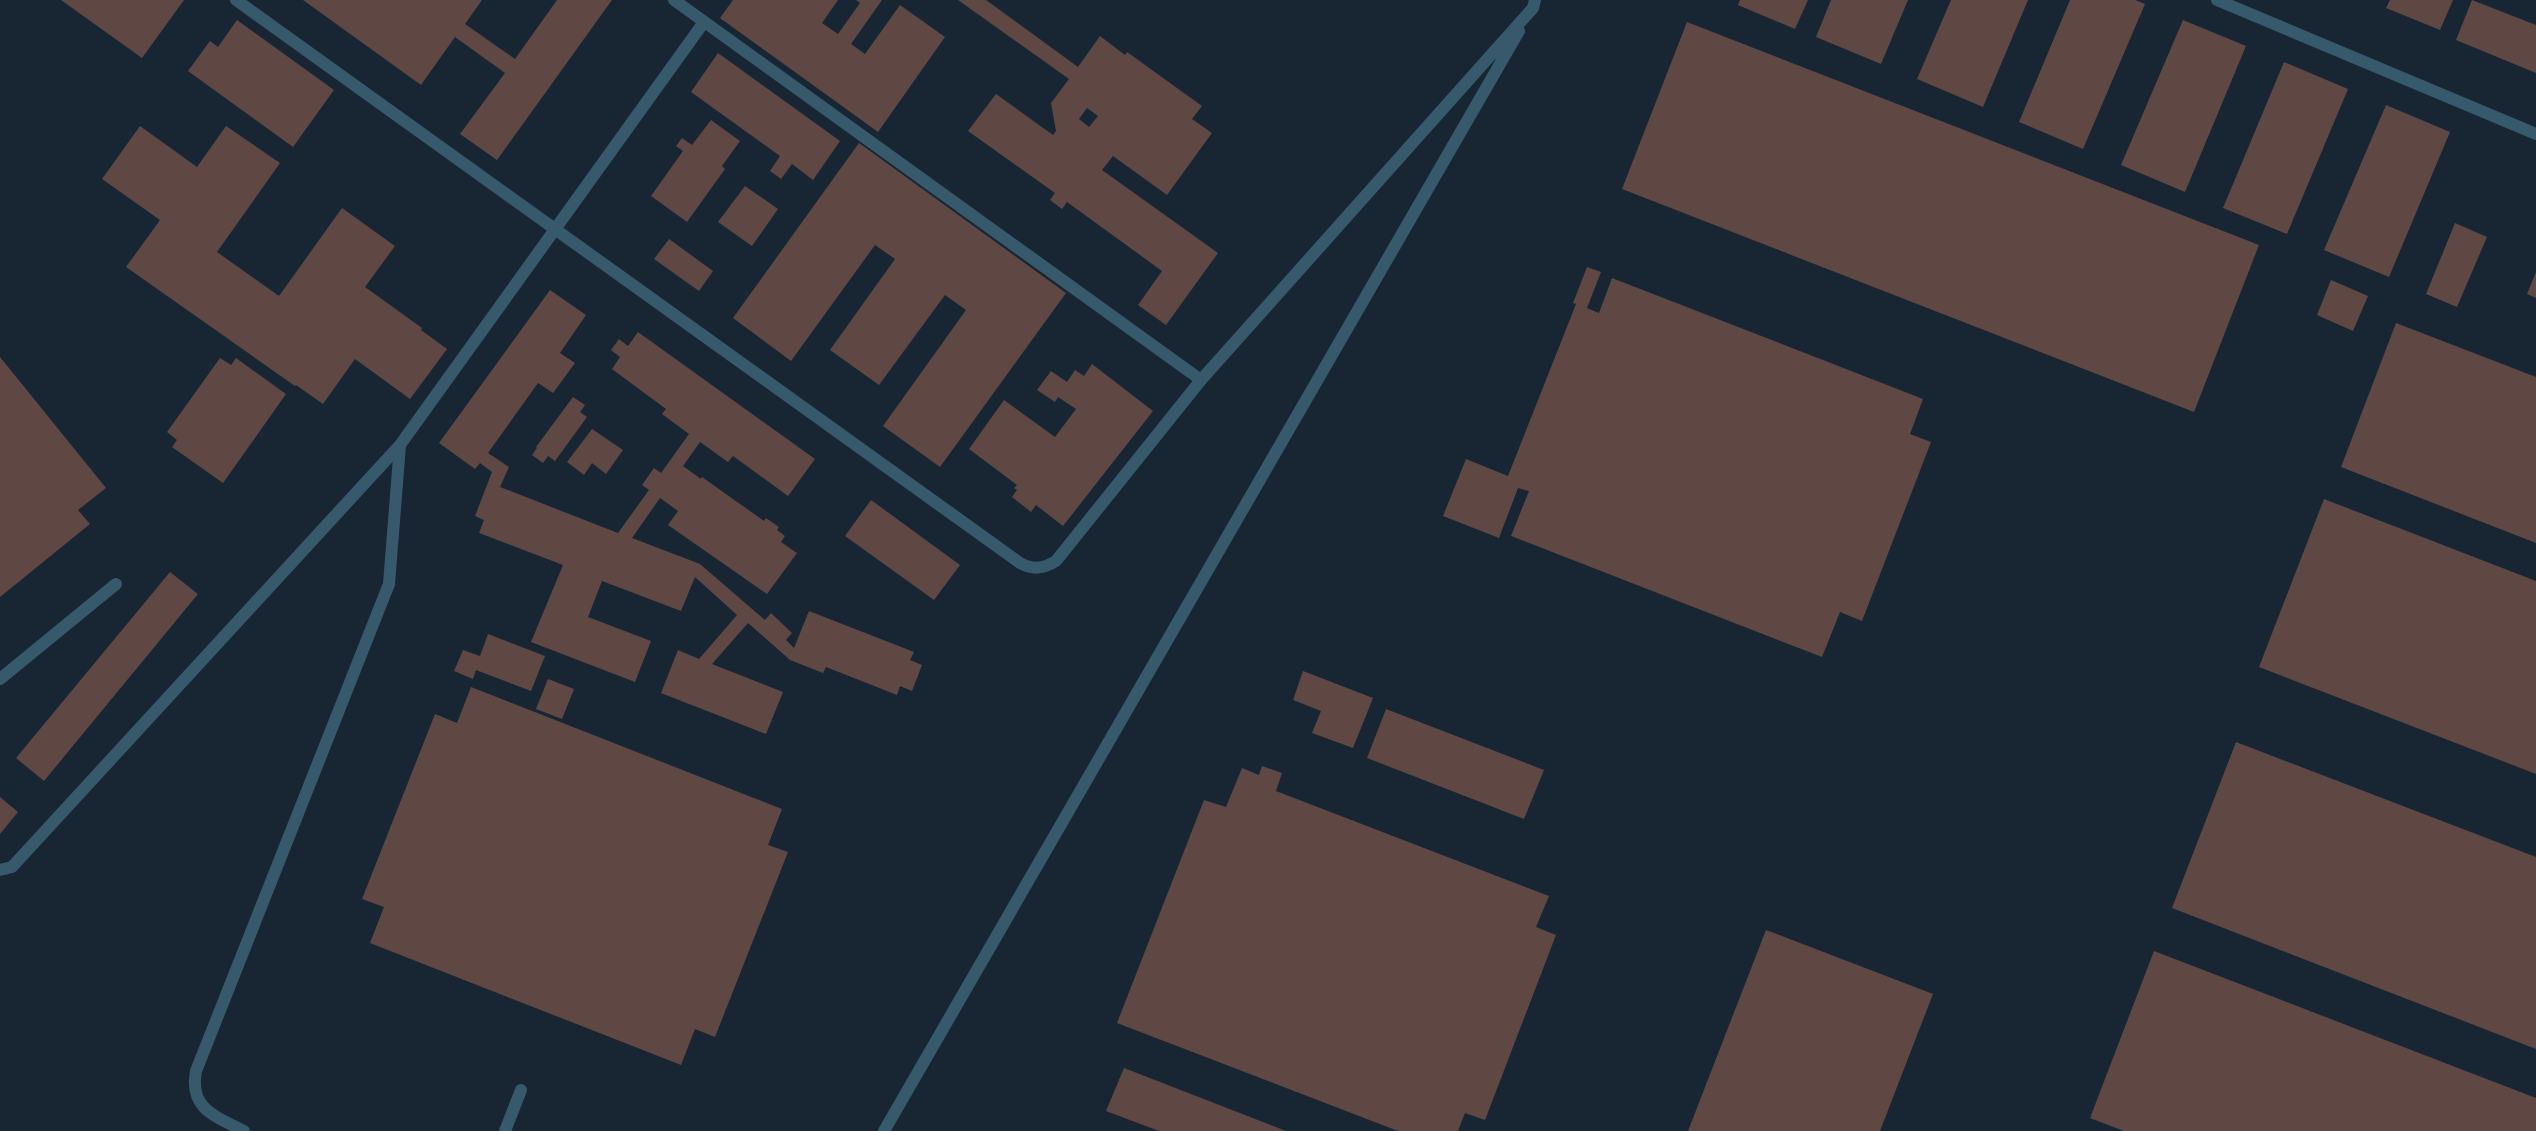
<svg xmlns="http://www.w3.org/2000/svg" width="2536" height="1131" font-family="'Sofia Sans Condensed',sans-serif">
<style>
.building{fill:#5f4744;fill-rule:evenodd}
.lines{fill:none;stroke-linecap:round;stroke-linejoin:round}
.service{stroke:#365a6c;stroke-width:12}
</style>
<rect width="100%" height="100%" fill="#182634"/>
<path class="building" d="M61 0H184L142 58Z
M303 0H482L465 24 515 59 557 0H612L497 160 460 134 505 73 455 37 421 85Z
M733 0H838L822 23 838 34 860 3 856 0H882L851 44 865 54 900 5 945 37 878 132 720 18Z
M958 0H986L1078 67 1100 36 1125 55 1127 52 1202 106 1192 119 1212 133 1167 195 1113 156 1102 170 1218 253 1166 325 1138 305 1162 271 1067 202 1062 209 1050 200 1055 193 968 131 996 94 1053 135 1056 131 1051 103 1069 79ZM1087 108 1098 116 1089 127 1079 119Z
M1740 0H1808L1795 29 1738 5Z
M1831 0H1908L1881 64 1816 37Z
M1951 0H2028L1983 107 1917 79Z
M2070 0H2135L2145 4 2083 149 2019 122Z
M2390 0H2453L2440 30 2386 8Z
M2472 0 2536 25V73L2456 40Z
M237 20 334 90 293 147 188 71 210 41 218 47Z
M2183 20 2246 46 2185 192 2121 165Z
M1687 22 2259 245 2194 412 1622 189Z
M718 53 840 141 813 180 792 164 781 179 770 171 780 156 691 92Z
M2284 62 2348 89 2287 234 2223 208Z
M2386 105 2450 132 2389 277 2324 250Z
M711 120 740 141 722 166 725 169 687 222 651 196 683 151 676 146 682 138 692 145Z
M140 126 197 167 226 126 280 163 217 252 279 296 342 208 395 246 365 287 422 328 421 330 447 349 410 399 355 359 323 404 296 385 295 386 126 267 160 220 102 179Z
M859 143 1066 293 940 467 883 426 966 310 945 295 879 385 830 350 895 259 875 245 791 361 733 318Z
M745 186 778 209 752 246 718 222Z
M2455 223 2487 237 2457 307 2426 294Z
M669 239 713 271 699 291 654 259Z
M1587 267 1601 272 1587 308 1599 313 1612 278 1923 399 1910 434 1931 442 1862 621 1840 612 1822 657 1511 536 1529 491 1518 488 1499 538 1443 516 1466 459 1508 476 1576 304 1573 303Z
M2536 272V298L2527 294Z
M2331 280 2368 296 2353 331 2317 315Z
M550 290 586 315 560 353 575 363 553 393 538 383 488 453 509 467 500 487 618 533 649 490 642 485 654 468 661 473 689 434 662 414 666 409 612 369 620 357 611 350 619 339 628 346 638 332 815 459 788 496 733 456 728 462 700 442 683 466 701 479 702 477 764 521 766 518 779 527 777 530 785 536 781 542 797 553 767 594 668 525 678 511 660 498 632 538 700 564 765 620 771 613 792 633 786 640 794 648 809 611 914 652 910 660 922 665 912 691 900 686 897 695 826 667 823 673 790 660 748 623 712 664 783 692 766 734 661 693 678 650 699 659 737 615 695 577 681 611 602 581 588 617 651 641 635 682 531 642 563 565 479 533 484 520 475 516 492 472 480 463 475 469 439 443Z
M2396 323 2536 377V543L2341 467Z
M0 357 106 488 78 510 90 524 0 597Z
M220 358 231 365 236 358 286 394 223 483 172 447 177 440 167 432Z
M1092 364 1153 411 1063 526 1036 505 1031 512 1012 497 1017 490 1014 488 1017 485 969 449 1004 400 1055 437 1076 409 1058 397 1055 402 1037 390 1051 371 1067 382 1075 370 1084 376Z
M573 397 585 405 580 412 587 417 555 461 548 456 543 463 532 455 537 448 536 447Z
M592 429 623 450 606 474 592 463 584 475 567 462Z
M2324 499 2536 581V774L2259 667Z
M871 500 960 565 934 600 845 536Z
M170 572 198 594 44 781 16 758Z
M488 634 545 656 531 691 476 670 473 679 454 671 463 650 480 656Z
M1303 671 1373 698 1353 748 1312 733 1321 711 1293 700Z
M548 679 574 689 562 719 536 709Z
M471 687 782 809 768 845 788 852 715 1037 695 1029 681 1065 370 943 384 907 362 899 435 714 457 723Z
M1386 709 1544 770 1524 819 1367 758Z
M2236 742 2536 857V1049L2172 908Z
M1262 766 1282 773 1276 791 1549 896 1536 927 1556 935 1485 1120 1465 1113 1458 1131H1398L1117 1023 1204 800 1226 807 1242 768 1259 775Z
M0 797 18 812 0 834Z
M1766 930 1933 994 1880 1131H1688Z
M2154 951 2536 1098V1131H2124L2090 1118Z
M1124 1068 1286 1131H1159L1106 1111Z"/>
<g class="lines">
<path class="service" d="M236 0 1020 563C1033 570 1043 569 1056 561L1201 380 1533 8 1535 0
M674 0 1201 380
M2217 0 2536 134
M0 679 116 584
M0 870 12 867 400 445 704 22
M244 1131C215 1116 189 1109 196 1071L389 584 400 445
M505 1131 521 1090
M884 1131 1519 31"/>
</g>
</svg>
